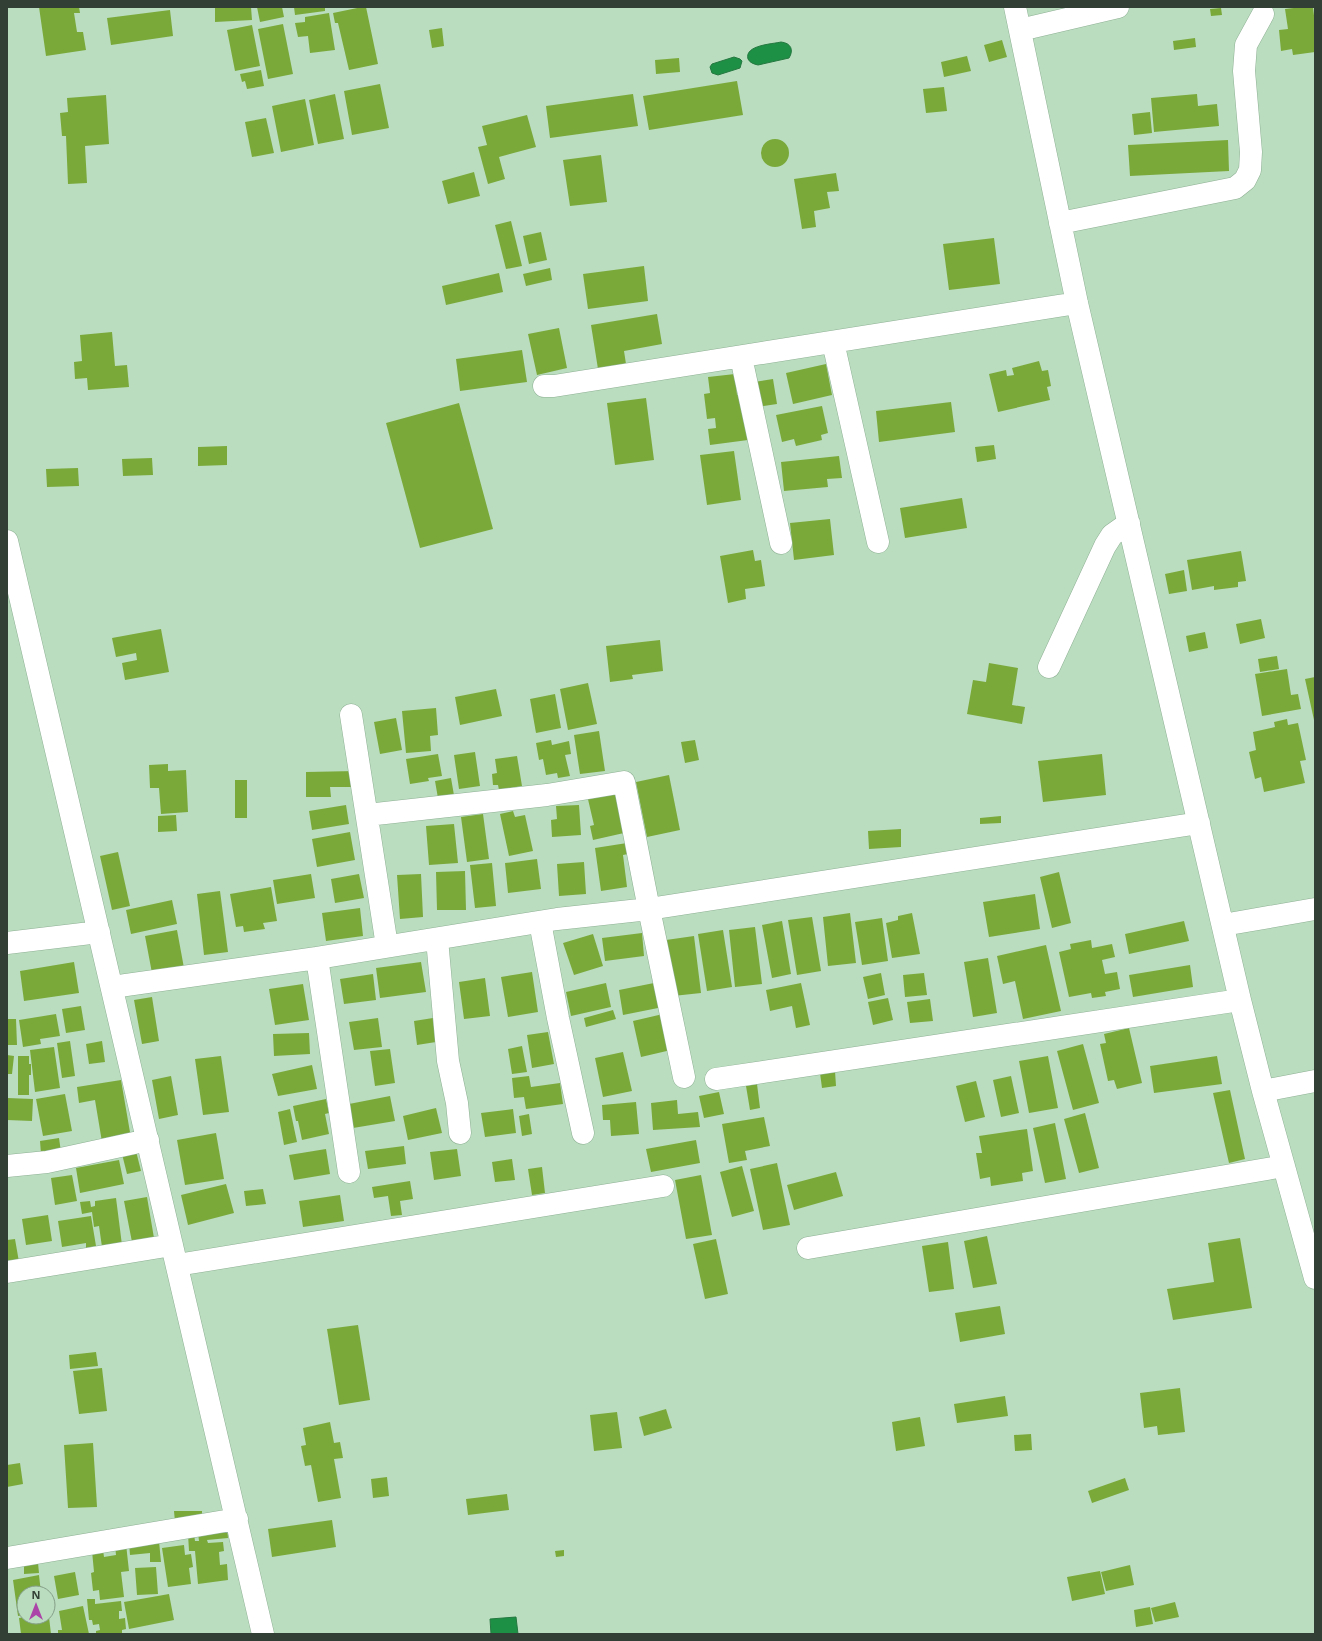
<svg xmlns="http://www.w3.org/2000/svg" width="1322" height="1641" font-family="'Noto Sans',sans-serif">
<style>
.water{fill:#1e9045;stroke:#247840}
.building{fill:#7aa93a}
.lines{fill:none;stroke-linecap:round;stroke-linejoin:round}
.minor-casing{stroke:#8eb094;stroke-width:23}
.minor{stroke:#fff;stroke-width:22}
</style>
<rect width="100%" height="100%" fill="#baddbf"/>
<path class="water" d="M781 42C791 43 794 50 789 58L758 65C754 64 750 63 748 59 744 45 773 44 781 42Z
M734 57 740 59 742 61 740 68 718 75 712 73 710 67 712 64Z
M516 1617 518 1634H491L490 1619Z"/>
<path class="building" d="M39 7H79L80 13H74L77 32H83L86 50 46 56Z
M215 7H251L252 20 215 22Z
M257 7H282L284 17 260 22Z
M294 7H325V11L295 15Z
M362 7H366L378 64 349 70 338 23H335L333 13Z
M1302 7H1313L1315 24V52L1293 55 1292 49 1281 51 1279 30 1288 29 1285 9Z
M1221 8 1222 15 1211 16 1210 9Z
M170 10 173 36 111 45 107 18Z
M329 13 335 50 310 53 308 36 298 37 295 23 305 22V17Z
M283 24 293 74 268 79 258 29Z
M252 25 260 66 235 71 227 30Z
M442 28 444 46 432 48 429 30Z
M1195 38 1196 47 1174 50 1173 41Z
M1002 40 1007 57 989 62 984 45Z
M967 56 971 71 944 77 941 62Z
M679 58 680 72 656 74 655 60Z
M261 70 264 86 247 89 245 81 242 82 240 74Z
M737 81 743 115 649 130 643 96Z
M380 84 389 128 352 135 344 91Z
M944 87 947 111 926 113 923 89Z
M335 94 344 139 318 144 309 100Z
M633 94 638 126 550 138 546 106Z
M1197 94 1198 106 1217 104 1219 126 1154 132 1151 98Z
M106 95 109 144 85 146 87 183 68 184 66 136H62L60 113 68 112 67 98Z
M305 99 314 145 281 152 272 106Z
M1150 112 1152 133 1134 135 1132 114Z
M527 115 536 147 499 157 505 179 488 184 478 147 487 145 482 126Z
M266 118 274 153 252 157 245 122Z
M761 153a14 14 0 1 1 28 0a14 14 0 1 1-28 0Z
M1228 140 1229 171 1130 176 1128 145Z
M601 155 607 202 570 206 563 160Z
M474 172 480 196 448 204 442 181Z
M836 173 839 191 827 192 830 208 814 211 816 227 802 229 794 179Z
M511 221 522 266 506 269 495 225Z
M541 232 547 260 529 264 523 236Z
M994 238 1000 284 949 290 943 244Z
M644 266 648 301 588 309 583 274Z
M550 268 552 280 526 286 523 274Z
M499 273 503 292 446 305 442 286Z
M657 314 662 344 624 351 626 364 598 369 591 325Z
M559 328 567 368 537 375 528 334Z
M112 332 115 366 127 365 129 387 88 390 87 378 75 379 74 362 82 361 80 335Z
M522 350 527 382 460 391 456 359Z
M1039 361 1042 371 1048 370 1051 386 1047 387 1050 400 998 412 989 374 1006 370 1007 376 1014 375 1012 368Z
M826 364 832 395 793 404 786 373Z
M735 374 737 395 742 394 748 440 710 445 708 429 716 428 715 418 707 419 704 394 710 393 708 377Z
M773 379 777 404 758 407 754 382Z
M646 398 654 460 615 465 607 403Z
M951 402 955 432 879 442 876 411Z
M459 403 493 529 420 548 386 423Z
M822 406 828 433 821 435 822 440 796 446 794 439 782 442 776 415Z
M994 445 996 459 977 462 975 447Z
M227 446V465L198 466V447Z
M734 451 741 500 707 505 700 455Z
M839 456 842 478 827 479 828 487 784 491 781 462Z
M152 458 153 475 123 476 122 459Z
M78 468 79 486 47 487 46 469Z
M962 498 967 528 905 538 900 508Z
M830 519 834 555 794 560 790 523Z
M753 550 755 561 761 560 765 586 745 589 746 599 728 603 720 556Z
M1241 551 1246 581 1238 582V587L1214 590V586L1192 590 1187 560Z
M1184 570 1187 591 1169 594 1165 574Z
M1261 619 1265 638 1240 644 1236 624Z
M161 629 169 672 125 680 122 663 137 660 136 653 116 657 112 638Z
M1205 632 1208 648 1189 652 1186 636Z
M660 640 663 671 632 675 633 679 610 682 606 646Z
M1277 656 1279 669 1260 672 1258 659Z
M989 663 1018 668 1012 705 1025 707 1022 724 967 714 973 680 986 682Z
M1287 669 1291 695 1298 694 1301 709 1262 716 1255 674Z
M1315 677V720H1314L1305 679Z
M588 683 597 724 568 730 560 689Z
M496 689 502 716 460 725 455 697Z
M555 694 561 728 536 733 530 699Z
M436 708 438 735 430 736 431 751 406 753 402 711Z
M396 718 402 750 380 754 374 722Z
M1287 719 1288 725 1298 723 1306 760 1300 761 1305 783 1264 792 1261 777 1255 779 1249 752 1256 750 1253 732 1275 727 1274 722Z
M599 731 605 771 580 774 574 735Z
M551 740 552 745 569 741 571 754 565 755 570 776 558 778 557 773 546 775 543 759 539 760 536 743Z
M695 740 699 760 685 763 681 742Z
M475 752 480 786 459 789 454 755Z
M438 754 442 776 428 778 429 781 410 784 406 759Z
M1102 754 1106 795 1043 802 1038 761Z
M517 756 522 786 499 790 498 785H493L492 774 497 773 495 759Z
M168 764V771L186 770 188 812 161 814 159 788H150L149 765Z
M356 771 357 787H330L331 797H306V772Z
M669 775 680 830 647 837 636 782Z
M451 778 455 801 439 804 435 781Z
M235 780H247V818H235Z
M614 789 624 833 593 840 590 826 594 825 587 795Z
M346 805 349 824 312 830 309 811Z
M579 805 581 835 552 837 551 820 557 819 556 806Z
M513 811 515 817 525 815 533 851 509 856 500 814Z
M483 814 489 859 467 862 461 817Z
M176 815 177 831 158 832V816Z
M1001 816V823L980 824V818Z
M454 824 458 863 429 865 426 826Z
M901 829V847L869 849 868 831Z
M350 832 355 860 317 867 312 839Z
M627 843 628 854 623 855 627 887 601 891 595 848Z
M118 852 130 906 112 910 100 856Z
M537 859 541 889 508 893 505 863Z
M584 862 586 894 559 896 557 864Z
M492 863 496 906 475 908 470 865Z
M465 871 466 910H437L436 872Z
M1059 872 1071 923 1052 928 1040 877Z
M311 874 315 898 277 904 273 880Z
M359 874 364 898 335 903 331 879Z
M421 874 423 917 400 919 397 875Z
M271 887 277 921 263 923 265 929 244 932 243 926 236 927 230 894Z
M220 891 228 952 204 955 197 894Z
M1035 894 1040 929 989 937 983 902Z
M172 900 177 924 131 934 126 910Z
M360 908 363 936 326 941 322 913Z
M850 913 856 963 828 966 823 917Z
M912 913 920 954 892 958 886 923 898 920V916Z
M812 917 821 971 797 975 788 920Z
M882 918 888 961 862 965 855 922Z
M782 921 791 974 772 978 762 925Z
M1184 921 1189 941 1129 954 1125 934Z
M755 927 762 984 735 987 729 930Z
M177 930 184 968 152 973 145 936Z
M723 930 732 987 707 991 698 934Z
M642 933 644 956 605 961 602 938Z
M593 934 603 966 574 975 563 943Z
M694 936 701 993 673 996 666 940Z
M1091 940 1092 948 1112 944 1115 957 1102 960 1105 974 1117 972 1120 989 1105 992 1106 996 1092 998 1091 993 1069 997 1059 952 1071 949 1070 944Z
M1046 945 1061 1011 1023 1019 1015 981 1003 984 997 956Z
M988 958 997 1013 973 1017 964 962Z
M74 962 79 993 24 1001 20 971Z
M421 962 426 992 380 998 376 968Z
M1190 965 1193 987 1133 997 1129 975Z
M532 972 538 1012 508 1017 501 977Z
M881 973 885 995 868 999 863 977Z
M924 973 927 995 905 997 903 975Z
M373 974 376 1000 344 1004 340 979Z
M485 978 490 1016 464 1019 459 982Z
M659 982 663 1007 623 1015 619 990Z
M606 983 611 1007 571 1016 566 992Z
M801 983 810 1025 796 1028 792 1006 770 1011 766 990Z
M303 984 309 1020 275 1025 269 989Z
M152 997 159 1041 142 1044 134 1000Z
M888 998 893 1020 873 1025 868 1002Z
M930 999 933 1021 910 1023 907 1002Z
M81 1006 85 1030 66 1033 62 1009Z
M613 1010 616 1019 586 1027 584 1018Z
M56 1014 60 1036 40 1039 41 1044 23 1047 19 1020Z
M663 1014 671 1050 641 1057 633 1021Z
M378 1018 382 1047 354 1050 349 1022Z
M433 1018 436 1042 417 1045 414 1021Z
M7 1019H16L17 1045H7Z
M1129 1028 1142 1083 1117 1089 1114 1080 1108 1081 1100 1044 1106 1043 1104 1034Z
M548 1032 554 1064 532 1068 527 1035Z
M309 1033 310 1054 274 1056 273 1034Z
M70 1041 75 1076 62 1078 57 1043Z
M102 1041 105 1062 89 1064 86 1044Z
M1083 1044 1099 1103 1073 1110 1057 1051Z
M522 1046 527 1072 512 1074 508 1049Z
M54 1047 60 1088 35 1092 30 1050Z
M390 1049 395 1083 375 1086 370 1051Z
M623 1052 632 1091 603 1097 595 1058Z
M7 1055 14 1056 12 1074H7Z
M18 1056H29V1064H31V1075H29V1095H18Z
M221 1056 229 1112 203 1115 195 1059Z
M1048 1056 1058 1108 1029 1113 1019 1061Z
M1217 1056 1222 1084 1154 1093 1150 1066Z
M312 1065 317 1089 278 1096 272 1074Z
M835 1071 836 1086 822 1088 820 1073Z
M171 1076 178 1115 159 1119 152 1080Z
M529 1076 531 1087 560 1083 563 1104 526 1109 524 1097 514 1098 512 1078Z
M1011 1076 1019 1113 1001 1117 993 1080Z
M121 1080 131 1138 102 1142 95 1100 79 1103 77 1087Z
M976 1081 985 1117 965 1122 956 1086Z
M757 1084 760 1108 750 1110 746 1086Z
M1230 1090 1245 1159 1229 1163 1213 1093Z
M719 1092 724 1114 704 1118 699 1096Z
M65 1094 72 1131 43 1136 36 1099Z
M390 1096 395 1121 353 1128 349 1104Z
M7 1098 33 1099 32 1121 7 1120Z
M326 1099 329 1113 325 1114 329 1134 302 1140 298 1121H296L293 1106Z
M677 1100 678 1114 698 1112 700 1127 653 1130 651 1103Z
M636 1102 639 1134 611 1136 610 1120H603L602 1105Z
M436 1108 442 1133 408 1140 403 1116Z
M290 1109 297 1142 284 1145 278 1112Z
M513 1109 516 1133 485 1137 481 1113Z
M1085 1113 1099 1168 1079 1173 1064 1119Z
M529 1114 532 1134 522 1136 519 1116Z
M764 1117 770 1146 745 1151 747 1160 729 1163 722 1124Z
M1055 1123 1066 1179 1045 1183 1033 1128Z
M1027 1129 1033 1171 1022 1173 1023 1181 991 1186 990 1177 980 1179 976 1153H982L979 1136Z
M216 1133 224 1179 185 1185 177 1140Z
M59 1138 61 1152 41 1154 40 1141Z
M696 1140 700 1163 651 1172 646 1149Z
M404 1146 406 1164 368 1169 365 1151Z
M326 1149 330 1174 294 1180 289 1155Z
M457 1149 461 1176 434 1180 430 1152Z
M136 1151 141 1171 127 1174 122 1154Z
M512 1159 515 1180 495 1182 492 1162Z
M119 1160 124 1184 80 1193 76 1168Z
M777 1163 790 1225 763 1230 750 1169Z
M742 1166 754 1211 732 1217 720 1172Z
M542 1167 545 1193 532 1195 528 1169Z
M836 1172 843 1196 794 1210 787 1185Z
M72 1175 77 1201 55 1205 51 1178Z
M701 1175 712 1235 686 1239 675 1180Z
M410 1181 413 1199 400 1201 402 1215 391 1216 388 1196 374 1198 372 1187Z
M226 1184 234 1213 188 1225 181 1195Z
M263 1189 266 1204 246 1206 244 1191Z
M340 1195 344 1221 303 1227 299 1201Z
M147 1197 154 1238 132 1242 124 1201Z
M116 1198 122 1245 102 1247 99 1226 94 1227 92 1212 82 1214 80 1202 90 1201 91 1207 95 1206V1201Z
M48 1215 52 1241 26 1245 22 1219Z
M91 1216 96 1246 86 1248V1243L62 1247 58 1221Z
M987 1236 997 1284 973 1288 964 1241Z
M1240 1238 1252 1308 1173 1320 1167 1289 1214 1282 1208 1243Z
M15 1239 19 1262 7 1264V1240Z
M716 1239 728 1294 705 1299 693 1244Z
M948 1242 954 1289 929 1292 922 1246Z
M1000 1306 1005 1334 960 1342 955 1313Z
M358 1325 370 1400 339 1405 327 1329Z
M96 1352 98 1366 70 1369 69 1355Z
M102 1368 107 1411 79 1414 73 1371Z
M1180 1388 1185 1432 1158 1435 1157 1426 1144 1428 1140 1393Z
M1005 1396 1008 1416 957 1423 954 1404Z
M666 1409 672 1428 644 1436 639 1417Z
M617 1412 622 1448 594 1451 590 1415Z
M920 1417 925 1446 896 1451 892 1422Z
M330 1422 334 1443 340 1442 343 1458 334 1459 341 1498 318 1502 311 1465 305 1466 301 1446 306 1445 303 1428Z
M1031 1434 1032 1450 1015 1451 1014 1435Z
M93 1443 97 1507 68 1508 64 1445Z
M20 1463 23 1484 7 1487V1465Z
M387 1477 389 1496 373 1498 371 1479Z
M1125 1478 1129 1490 1092 1503 1088 1491Z
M507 1494 509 1510 468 1515 466 1499Z
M174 1511H202V1522H175Z
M332 1520 336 1547 272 1557 268 1529Z
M227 1527 228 1538 207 1540 208 1543 223 1542 224 1551 219 1552 220 1565 227 1564 228 1580 198 1584 195 1551H189L188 1534H194L195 1541H199L198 1533Z
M159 1541 161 1562H150V1553L130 1555 129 1543Z
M126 1544 129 1571 121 1572 124 1597 100 1600 99 1590 93 1591 91 1573 94 1572 92 1551 103 1550 104 1557 116 1555 115 1545Z
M184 1545 185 1555 191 1554 193 1567 189 1568 191 1584 168 1587 162 1548Z
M564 1550V1556L556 1557 555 1551Z
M38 1563 39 1573 24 1574V1564Z
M1130 1565 1134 1585 1106 1591 1101 1572Z
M156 1567 158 1594 137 1595 135 1568Z
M1100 1571 1105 1594 1072 1601 1067 1577Z
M75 1572 79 1595 58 1599 54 1576Z
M39 1575 41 1593H24V1615L18 1616 13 1580Z
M169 1594 174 1620 129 1629 124 1602Z
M87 1599H95V1604L121 1601 122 1611H119V1619L125 1618 126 1629 122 1630V1634H96V1631L100 1630 99 1624 93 1625 92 1620H89Z
M1175 1602 1179 1617 1155 1622 1151 1608Z
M83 1606 89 1634H58V1630H62L59 1611Z
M1150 1607 1153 1624 1136 1627 1134 1610Z
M24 1617H49L51 1634H21L19 1618Z"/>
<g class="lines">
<g class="minor-casing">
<path id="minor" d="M1015 7 1077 303 1240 1000 1263 1091 1315 1278
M1020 30 1118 7
M1060 223 1235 188 1245 180 1250 170 1251 152 1244 71 1246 45 1263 14
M833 342 878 542
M741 357 781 543
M544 386H554L1077 303
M7 541 263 1634
M1049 667 1105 546 1112 535 1129 523
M351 715 387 946
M367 815 547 795 624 782 649 909 684 1077
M540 922 558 1018 583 1133
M1223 925 1315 909
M437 939 448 1061 457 1103 460 1133
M7 943 99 932
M317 958 349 1172
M112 987 317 958 557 919 649 909 1199 823
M716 1079 1240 1000
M1263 1091 1315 1081
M7 1166 47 1162 148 1140
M808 1248 1284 1166
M177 1265 663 1186
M7 1272 172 1245
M7 1558 237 1519"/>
</g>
<use href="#minor" class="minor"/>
</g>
<rect width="1322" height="1641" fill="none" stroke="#323f34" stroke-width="16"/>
<g transform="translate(36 1605)"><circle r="19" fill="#baddbf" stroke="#849e87"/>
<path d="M0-3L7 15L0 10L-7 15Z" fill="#ac45a8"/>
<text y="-6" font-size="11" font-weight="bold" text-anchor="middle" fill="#323f34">N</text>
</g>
</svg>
